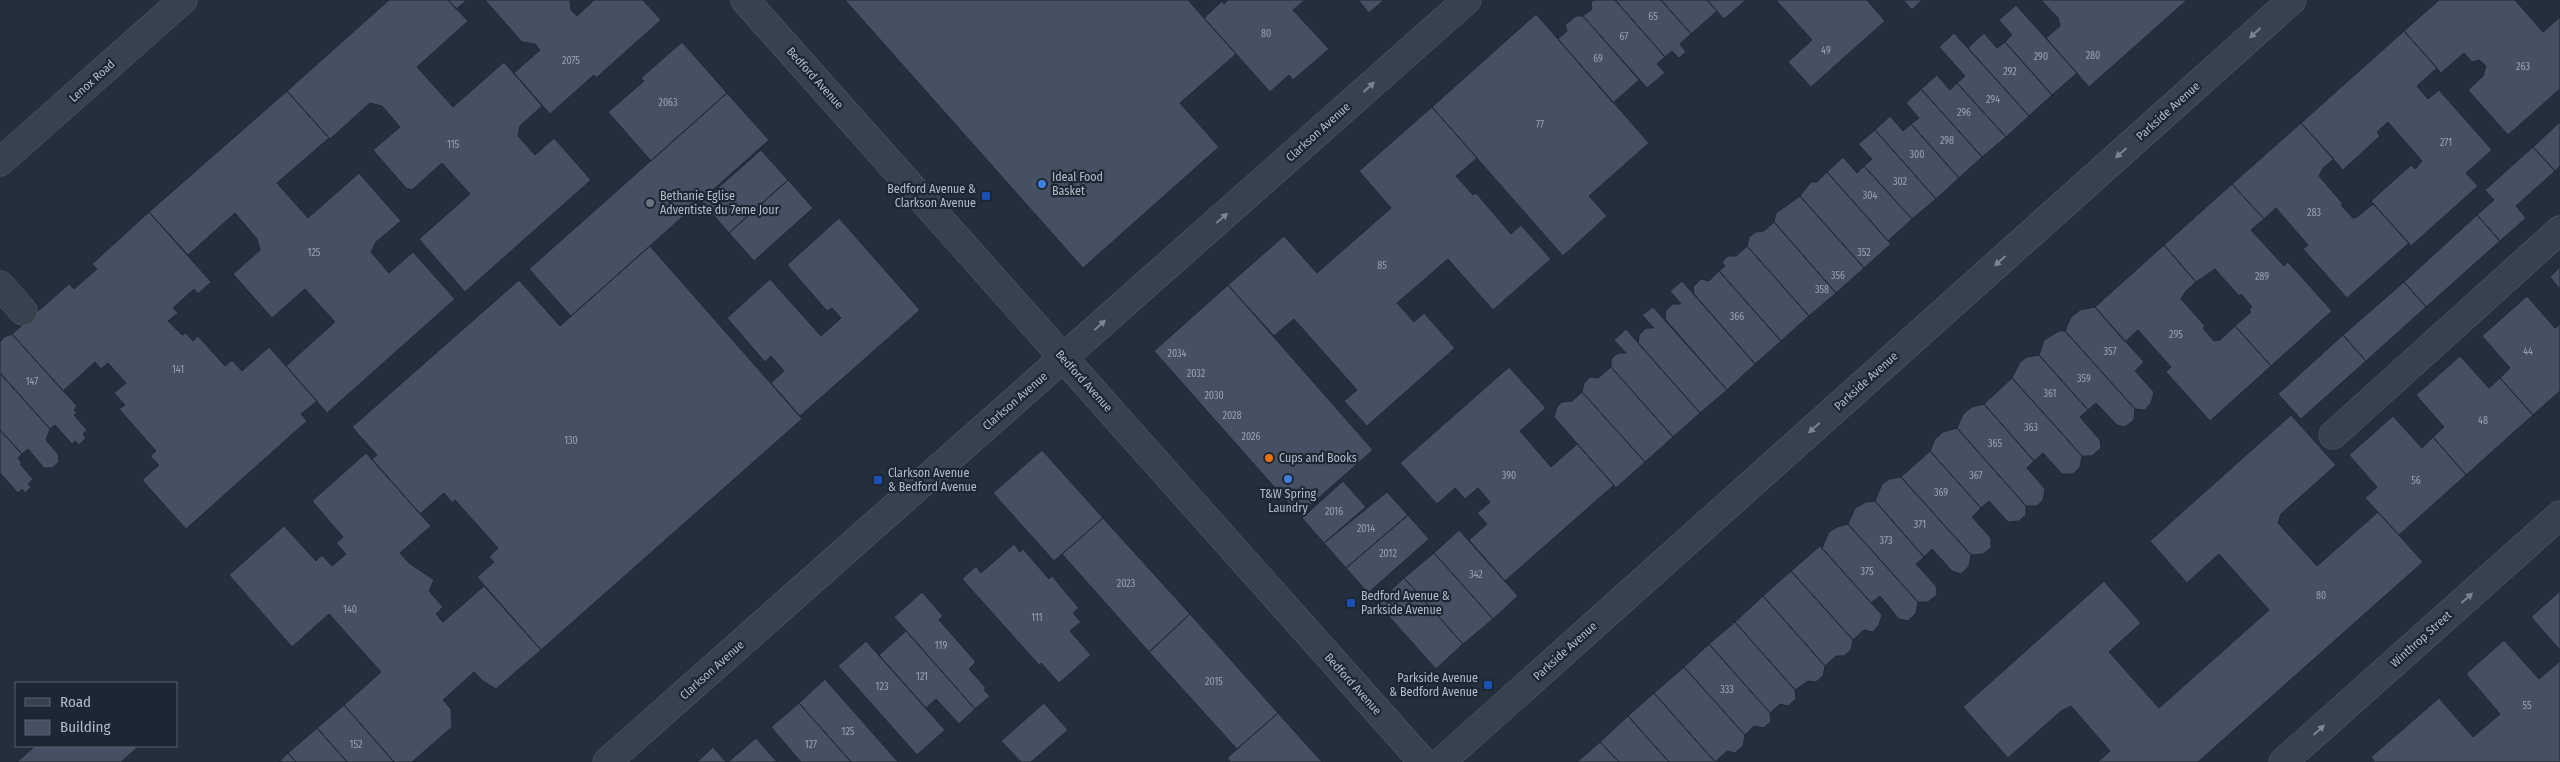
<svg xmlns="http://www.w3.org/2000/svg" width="2560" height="762" font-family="'Fira Sans Condensed',sans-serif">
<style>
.building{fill:#455162;stroke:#1f2835}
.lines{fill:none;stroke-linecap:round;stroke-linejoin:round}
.minor-casing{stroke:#565f6c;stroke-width:29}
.minor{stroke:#38414e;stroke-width:28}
.oneway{fill:#7c8592}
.shop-dot{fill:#3f7fe0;stroke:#1d2633;stroke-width:2}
.transit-dot{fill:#1a4fb4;stroke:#1d2633;stroke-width:2}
.worship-dot{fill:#6b7280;stroke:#1d2633;stroke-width:2}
.food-dot{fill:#e8710a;stroke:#1d2633;stroke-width:2}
.labels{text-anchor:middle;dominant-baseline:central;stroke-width:4.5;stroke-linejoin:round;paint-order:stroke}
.number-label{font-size:10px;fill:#98a1af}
.street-label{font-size:12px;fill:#b4bcc9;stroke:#1d2633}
.poi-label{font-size:12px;fill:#b4bcc9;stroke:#1d2633;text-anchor:start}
</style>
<rect width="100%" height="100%" fill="#242f3e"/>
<path class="building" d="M389 0H448L468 21 417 67 453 107 504 62 542 106 520 126 518 136 535 155 554 138 591 180 465 292 419 239 470 194 442 163 412 190 406 188 373 150 400 127 382 106 370 103 330 139 287 91Z
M448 0H467L456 9Z
M485 0H570L571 10 577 16 594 0H643L661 20 596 78 594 75 550 114 514 73 540 50 535 44 522 42Z
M845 0H1188L1236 54 1180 103 1219 147 1083 268Z
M1228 0H1305L1293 10 1329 49 1293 80 1289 75 1270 92 1204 18 1222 1 1224 4Z
M1358 0H1384L1369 13Z
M1594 0H1615L1665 57 1657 64 1665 73 1647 88 1583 16 1592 9 1591 2Z
M1615 0H1661L1691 34 1680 44 1686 52 1679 58 1672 51 1665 57Z
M1661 0H1707L1717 11 1691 34Z
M1707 0H1746L1724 19Z
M1776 0H1867L1885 21 1811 87 1788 62 1812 40Z
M1903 0H1922L1912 10Z
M2041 0H2187L2089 87 2046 38 2060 26 2058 18Z
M2439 0H2515L2543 32 2560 17V89L2508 135 2468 90 2483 76 2486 66 2479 60 2472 62 2464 53 2441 73 2404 31Z
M2016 5 2077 73 2052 95 2005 42 2012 35 1999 20Z
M1536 14 1649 143 1589 196 1607 216 1563 256 1432 107Z
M1576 16H1583L1639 80 1613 103 1558 39 1567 31 1565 25Z
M2404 31 2437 68 2417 86 2428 99 2439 90 2492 150 2466 173 2478 186 2411 246 2371 201 2411 165 2415 169 2422 161 2388 122 2377 132 2380 136 2343 170 2301 123Z
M1954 33 2029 116 2006 137 1957 83 1965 76 1939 47Z
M1984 33 1997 48 2005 42 2052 95 2029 116 1968 48Z
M682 42 727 93 651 161 608 112 644 81 641 78Z
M1937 75 1950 90 1957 83 2006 137 1982 157 1921 89Z
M1921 89 1982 157 1959 178 1911 124 1919 118 1906 103Z
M287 91 329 138 277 183 308 218 359 173 401 221 376 242 371 252 389 273 413 252 455 299 327 413 286 366 335 322 305 289 272 318 233 274 260 250 257 239 235 213 188 255 149 212Z
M727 93 769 140 571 316 529 269Z
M1432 107 1477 158 1456 176 1473 195 1476 193 1511 234 1521 225 1551 259 1493 310 1448 259 1397 303 1414 322 1424 313 1455 348 1367 426 1344 401 1357 390 1294 319 1274 336 1228 285 1284 236 1317 273 1391 208 1359 171Z
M1890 116 1903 131 1911 124 1959 178 1936 199 1875 130Z
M2560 122V166L2555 171 2533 147Z
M2301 123 2334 159 2323 168 2319 176 2343 204 2341 205 2353 218 2357 217 2373 204 2409 243 2347 298 2303 249 2308 245 2276 208 2264 219 2232 184Z
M1875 130 1936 199 1912 219 1864 166 1872 159 1858 144Z
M2533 147 2555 171 2516 206 2526 218 2500 241 2477 215 2494 200 2485 190Z
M761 150 788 180 729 233 702 202Z
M1843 157 1857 173 1864 166 1912 219 1888 241 1827 172Z
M1827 172 1891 244 1864 268 1800 196 1811 182H1817Z
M788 180 813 208 754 261 729 233Z
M2232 184 2264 219 2251 230 2284 266 2288 262 2332 311 2271 366 2235 326 2251 312 2249 310 2252 307 2241 294 2239 296 2215 269 2196 282 2164 245Z
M1800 196 1864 268 1836 293 1774 222 1776 213Z
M149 212 211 282 198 294 194 289 173 308 178 313 168 321 182 335 186 333 193 341 198 336 225 366 232 360 242 371 269 347 317 401 301 414 307 421 186 529 142 480 159 465 150 456 156 451 119 409 125 405 114 393 126 383 108 363 101 369 95 362 63 391 12 334 69 284 74 289 97 269 92 264Z
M2477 215 2500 241 2426 307 2404 282Z
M839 218 920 310 800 416 771 383 784 371 771 356 765 362 727 318 770 279 821 336 841 318 832 308 827 311 787 265Z
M1774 222 1836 293 1809 316 1747 246 1749 237 1756 232 1764 231Z
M2164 245 2196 282 2186 291 2181 299 2205 326 2203 328 2214 341 2220 340 2235 326 2271 366 2210 421 2166 372 2171 367 2138 330 2125 342 2095 307Z
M650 246 802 419 541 650 477 577 494 562 489 557 498 548 455 500 452 503 444 493 420 514 372 459 377 455 352 427 519 280 560 326Z
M1747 246 1809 316 1781 341 1719 271 1725 266 1722 262 1728 256H1736Z
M2560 267V289L2550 277Z
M1719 271 1781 341 1755 364 1694 294 1693 287 1701 279 1709 281Z
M1682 281 1755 364 1727 390 1665 319 1666 310 1673 304H1681L1670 291Z
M2404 282 2426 307 2366 361 2343 335Z
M1228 285 1373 450 1299 515 1154 351Z
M2527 296 2555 328 2560 324V391L2533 415 2500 378 2510 368 2482 336Z
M1653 307 1727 390 1700 413 1638 343 1639 335 1646 328H1654L1642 315Z
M2095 307 2144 362 2135 371 2154 392 2151 403 2145 410 2135 409 2065 331 2071 317 2080 310Z
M1626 329 1700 413 1673 437 1611 367V359L1618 353H1626L1614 340Z
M2059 331H2065L2135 409 2134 420 2125 427 2117 425 2096 403 2088 410 2039 355 2044 340Z
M12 334 77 406 74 410 77 413 74 415 87 430 83 434 86 438 79 445 75 441 72 444 55 425 50 429 0 373V342L4 337Z
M2343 335 2366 361 2301 419 2278 394Z
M2039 355 2088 410 2080 417 2100 440 2101 448 2092 456H2082L2012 378 2020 362 2027 357Z
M2460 356 2489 388 2500 378 2533 415 2466 475 2433 437 2444 427 2416 395Z
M1509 367 1546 408 1520 431 1551 467 1577 444 1614 485 1505 581 1469 540 1487 524 1477 513 1490 502 1478 488 1465 499 1455 488 1437 504 1400 463Z
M1611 367 1673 437 1645 462 1582 392 1584 383 1590 377 1598 378Z
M0 373 50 429 46 440 58 454 59 462 52 468H44L28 449 22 454 0 430Z
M2012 378 2082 456 2080 467 2073 474H2062L2043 453 2034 461 1984 404Z
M1582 392 1645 462 1616 488 1554 417 1557 407 1562 402 1572 401Z
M1984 404 2034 461 2027 468 2045 489 2043 500 2037 506H2026L1957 428 1963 414 1972 407Z
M2291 415 2336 465 2281 514 2278 523 2317 566 2378 512 2423 562 2198 762H2098L2110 751 2071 706 2061 711 2008 758 1963 707 2104 581 2141 623 2109 652 2159 708 2269 610 2219 554 2187 583 2150 541Z
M2393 416 2422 448 2433 437 2466 475 2399 535 2365 498 2377 487 2349 455Z
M1957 428 2026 506V515L2019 521 2008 522 1989 501 1981 508 1930 451 1935 439 1943 432Z
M0 430 22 454 18 458 22 463 20 464 33 479 28 484 31 487 25 493 22 489 18 493 0 473Z
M1042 450 1103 518 1054 561 993 493Z
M1930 451 1981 508 1972 517 1991 538V548L1983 554 1971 555 1901 477Z
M366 453 431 526 400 553 409 563 434 580 429 591 443 607 436 614 443 622 484 586 541 650 496 689 483 681 474 672 443 700 451 709 452 727 412 762H394L344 705 381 672 329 614 292 647 229 575 284 526 316 561 322 555 332 566 346 554 336 543 343 537 312 501Z
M1901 477 1971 555 1969 566 1961 574 1952 571 1932 549 1924 557 1875 501 1882 484 1889 479Z
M1343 481 1366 507 1324 543 1302 518Z
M1387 492 1408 515 1346 568 1324 543Z
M1875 501 1924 557 1916 564 1936 586 1937 595 1928 602H1918L1848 524 1855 508 1866 502Z
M1408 515 1429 539 1368 593 1346 568Z
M1103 518 1190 614 1149 652 1062 554Z
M1848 524 1918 602 1916 613 1908 621 1899 619 1880 596 1871 603 1822 548 1829 532 1837 527Z
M1459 530 1518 596 1493 619 1434 553Z
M1014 544 1020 552 1023 549 1049 579 1052 576 1079 608 1073 613 1081 622 1070 631 1091 655 1059 683 1041 663 1039 665 962 579 976 566 981 573Z
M1820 546 1882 615 1879 625 1873 632 1864 630 1853 640 1791 571Z
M1434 553 1493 619 1463 644 1404 578Z
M1791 571 1853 640 1851 650 1844 656H1836L1825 666 1763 596Z
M1404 578 1463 644 1436 669 1377 603Z
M2560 591V650L2531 617Z
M922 592 943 616 939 620 976 662 969 669 986 688 984 690 990 696 975 709 894 617Z
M1763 596 1825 666 1823 676 1816 682 1808 681 1795 690 1735 622Z
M1190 614 1278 713 1237 749 1149 652Z
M1735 622 1795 690 1796 699 1788 706 1780 704 1770 713 1709 644Z
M906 631 975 709 959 724 936 699 926 708 879 655Z
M2504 640 2539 679 2560 661V762H2375L2371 757 2439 698 2473 737 2500 714 2466 674Z
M866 641 945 730 917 755 838 666Z
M1709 644 1770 713 1771 722 1763 728 1754 726 1745 735 1684 667Z
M1684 667 1745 735 1743 746 1735 753 1727 751 1715 762 1654 693Z
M825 679 898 762H851L799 703Z
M1654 693 1715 762H1669L1628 716Z
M799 703 851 762H801L771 727Z
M1044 703 1068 730 1031 762H1021L1001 741Z
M344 705 394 762H347L317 728Z
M1278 713 1322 762H1231L1227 758Z
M1628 716 1669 762H1619L1600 742Z
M317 728 347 762H296L288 753Z
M756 738 777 762H728Z
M1600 742 1619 762H1577Z
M35 746H134L137 748 121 762H17Z
M713 747 726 762H697Z
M288 753 296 762H279Z"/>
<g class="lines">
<g class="minor-casing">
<path id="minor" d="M745 0 1423 762
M0 162 183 0
M0 285 23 311
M2333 435 2560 230
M607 762 1467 0
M1441 762 2292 0
M2283 762 2560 515"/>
</g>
<use href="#minor" class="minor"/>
</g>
<defs><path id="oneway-solid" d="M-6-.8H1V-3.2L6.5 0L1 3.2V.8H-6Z" transform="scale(1.25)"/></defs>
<g class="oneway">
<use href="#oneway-solid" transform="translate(2255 33) rotate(138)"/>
<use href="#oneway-solid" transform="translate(1369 87) rotate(-42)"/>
<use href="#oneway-solid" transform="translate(2121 153) rotate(138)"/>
<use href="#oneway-solid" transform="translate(1222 218) rotate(-41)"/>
<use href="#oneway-solid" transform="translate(2000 261) rotate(138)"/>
<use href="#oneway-solid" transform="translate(1100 325) rotate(-42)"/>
<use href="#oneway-solid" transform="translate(1814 428) rotate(138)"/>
<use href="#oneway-solid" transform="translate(2467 598) rotate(-42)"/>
<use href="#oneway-solid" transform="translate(2319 730) rotate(-42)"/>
</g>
<g class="shop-dot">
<circle cx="1042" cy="184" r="5"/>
<circle cx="1288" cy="479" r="5"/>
</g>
<g class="transit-dot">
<rect x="981" y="191" width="10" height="10" rx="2.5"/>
<rect x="873" y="475" width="10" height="10" rx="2.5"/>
<rect x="1346" y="598" width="10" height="10" rx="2.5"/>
<rect x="1483" y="680" width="10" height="10" rx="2.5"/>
</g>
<circle class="worship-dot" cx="650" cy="203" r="5"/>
<circle class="food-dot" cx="1269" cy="458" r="5"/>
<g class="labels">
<g class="number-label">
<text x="1653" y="17">65</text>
<text x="1266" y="34">80</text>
<text x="1624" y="37">67</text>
<text x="1826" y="51">49</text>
<text x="2093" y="56">280</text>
<text x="2041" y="57">290</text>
<text x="1598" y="59">69</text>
<text x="571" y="61">2075</text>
<text x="2523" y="67">263</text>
<text x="2010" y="72">292</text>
<text x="1993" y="100">294</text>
<text x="668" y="103">2063</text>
<text x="1964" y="113">296</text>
<text x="1540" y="125">77</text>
<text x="1947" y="141">298</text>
<text x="2446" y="143">271</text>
<text x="453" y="145">115</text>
<text x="1917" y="155">300</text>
<text x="1900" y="182">302</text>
<text x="1870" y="196">304</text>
<text x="2314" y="213">283</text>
<text x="314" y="253">125</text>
<text x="1864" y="253">352</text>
<text x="1382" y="266">85</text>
<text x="1838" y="276">356</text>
<text x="2262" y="277">289</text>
<text x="1822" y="290">358</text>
<text x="1737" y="317">366</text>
<text x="2176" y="335">295</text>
<text x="2110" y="352">357</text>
<text x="2528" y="352">44</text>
<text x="1177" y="354">2034</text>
<text x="178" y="370">141</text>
<text x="1196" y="374">2032</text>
<text x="2084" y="379">359</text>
<text x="32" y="382">147</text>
<text x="2050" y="394">361</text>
<text x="1214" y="396">2030</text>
<text x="1232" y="416">2028</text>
<text x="2483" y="421">48</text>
<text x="2031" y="428">363</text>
<text x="1251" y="437">2026</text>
<text x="571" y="441">130</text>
<text x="1995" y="444">365</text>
<text x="1509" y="476">390</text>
<text x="1976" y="476">367</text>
<text x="2416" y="481">56</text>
<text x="1941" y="493">369</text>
<text x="1334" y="512">2016</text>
<text x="1920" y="525">371</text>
<text x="1366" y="529">2014</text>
<text x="1886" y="541">373</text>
<text x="1388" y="554">2012</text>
<text x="1867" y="572">375</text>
<text x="1476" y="575">342</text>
<text x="1126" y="584">2023</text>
<text x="2321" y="596">80</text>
<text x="350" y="610">140</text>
<text x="1037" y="618">111</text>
<text x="941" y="646">119</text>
<text x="922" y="677">121</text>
<text x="1214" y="682">2015</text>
<text x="882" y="687">123</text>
<text x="1727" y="690">333</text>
<text x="2527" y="706">55</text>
<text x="848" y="732">125</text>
<text x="356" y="745">152</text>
<text x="811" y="745">127</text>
</g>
<g class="street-label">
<text transform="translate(815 78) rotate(48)">Bedford Avenue</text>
<text transform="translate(92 81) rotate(-42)">Lenox Road</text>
<text transform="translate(2168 111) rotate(-42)">Parkside Avenue</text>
<text transform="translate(1318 132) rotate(-42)">Clarkson Avenue</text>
<text transform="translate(1084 381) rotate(48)">Bedford Avenue</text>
<text transform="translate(1866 381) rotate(-42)">Parkside Avenue</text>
<text transform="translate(1015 401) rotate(-41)">Clarkson Avenue</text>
<text transform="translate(2421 639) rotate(-42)">Winthrop Street</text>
<text transform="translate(1565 651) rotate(-42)">Parkside Avenue</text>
<text transform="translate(712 670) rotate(-42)">Clarkson Avenue</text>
<text transform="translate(1353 684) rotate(48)">Bedford Avenue</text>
</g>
<g class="poi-label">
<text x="1052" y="177">Ideal Food<tspan x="1052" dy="14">Basket</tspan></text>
<text x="976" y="189" text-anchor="end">Bedford Avenue &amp;<tspan x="976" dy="14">Clarkson Avenue</tspan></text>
<text x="660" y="196">Bethanie Eglise<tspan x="660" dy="14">Adventiste du 7eme Jour</tspan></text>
<text x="1279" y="458">Cups and Books</text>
<text x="888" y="473">Clarkson Avenue<tspan x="888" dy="14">&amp; Bedford Avenue</tspan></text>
<text x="1288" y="494" text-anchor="middle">T&amp;W Spring<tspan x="1288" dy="14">Laundry</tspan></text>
<text x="1361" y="596">Bedford Avenue &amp;<tspan x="1361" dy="14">Parkside Avenue</tspan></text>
<text x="1478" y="678" text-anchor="end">Parkside Avenue<tspan x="1478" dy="14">&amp; Bedford Avenue</tspan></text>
</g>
</g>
<rect x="15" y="682" width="162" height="65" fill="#1d2633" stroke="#59626f"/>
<rect x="25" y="698" width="25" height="8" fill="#38414e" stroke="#59626f"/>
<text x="60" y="707" font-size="15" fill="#b4bcc9">Road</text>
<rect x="25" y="720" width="25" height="15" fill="#455162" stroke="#59626f"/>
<text x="60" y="732" font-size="15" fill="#b4bcc9">Building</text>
</svg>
